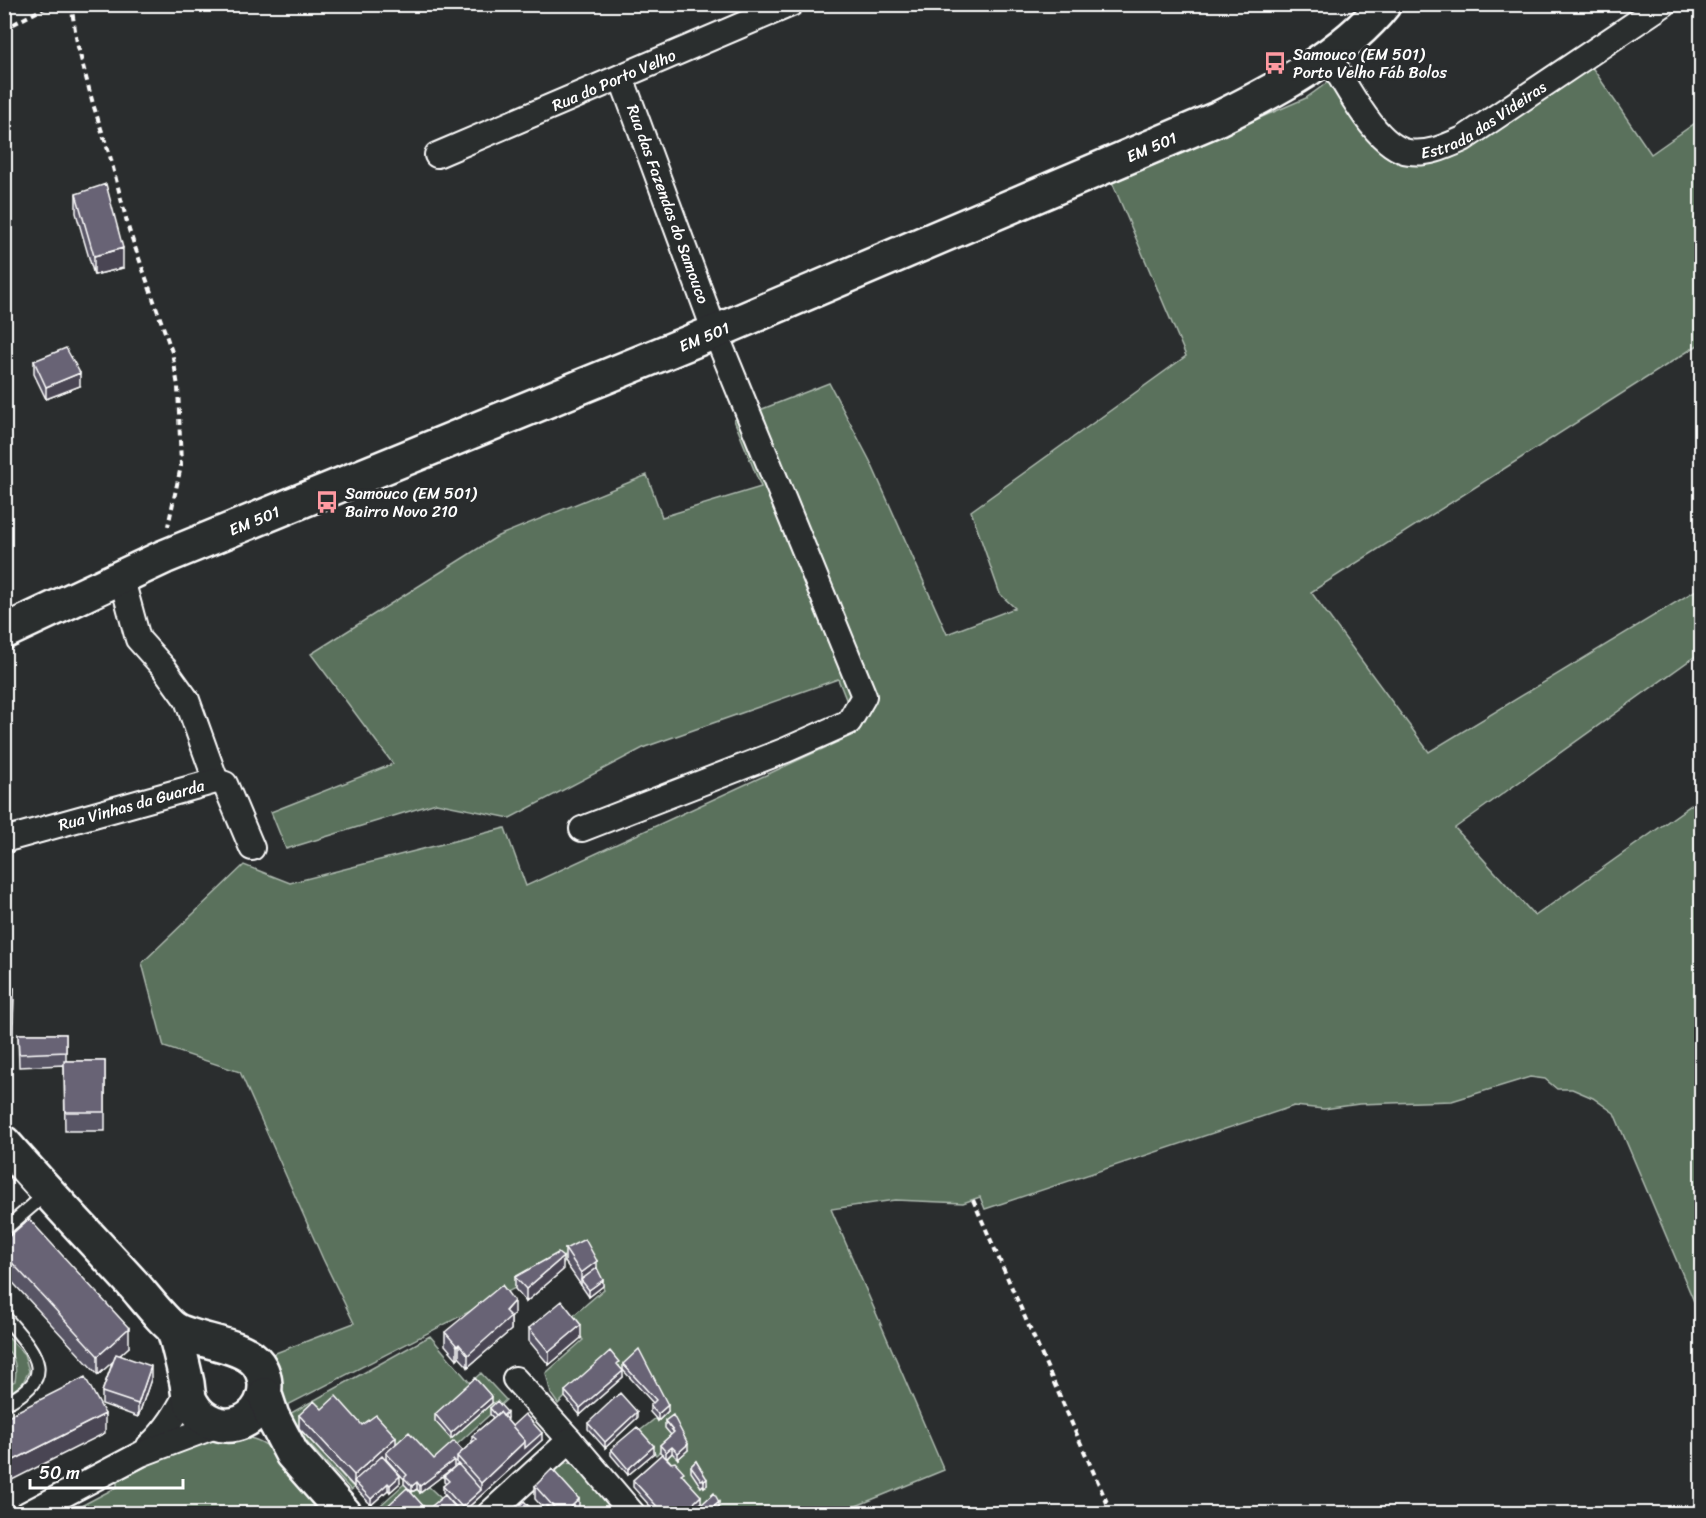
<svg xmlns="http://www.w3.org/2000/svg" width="1706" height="1518" font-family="Sriracha,sans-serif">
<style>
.green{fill:#5a715c;stroke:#acb8ae;stroke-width:1.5}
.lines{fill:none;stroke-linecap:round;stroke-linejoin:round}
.service-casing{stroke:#fff;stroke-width:16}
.minor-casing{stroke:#fff;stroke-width:28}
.secondary-casing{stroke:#fff;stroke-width:38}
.path{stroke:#fff;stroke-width:4;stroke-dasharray:6 4.5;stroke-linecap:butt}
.service{stroke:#2a2d2e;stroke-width:12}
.minor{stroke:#2a2d2e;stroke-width:24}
.secondary{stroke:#2a2d2e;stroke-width:33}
.wall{fill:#595565;stroke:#fff;stroke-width:1.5}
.shaded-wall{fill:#494552;stroke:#fff;stroke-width:1.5}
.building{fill:#686375;stroke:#fff;stroke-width:1.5}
.labels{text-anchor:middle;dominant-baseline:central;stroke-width:6;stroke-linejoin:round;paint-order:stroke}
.poi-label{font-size:16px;fill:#fff;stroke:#2a2d2e;text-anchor:start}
.street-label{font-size:16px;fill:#fff;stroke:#2a2d2e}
</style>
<rect width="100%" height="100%" fill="#2a2d2e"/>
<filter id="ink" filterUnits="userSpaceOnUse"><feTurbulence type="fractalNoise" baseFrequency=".0167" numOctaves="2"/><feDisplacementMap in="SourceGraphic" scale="12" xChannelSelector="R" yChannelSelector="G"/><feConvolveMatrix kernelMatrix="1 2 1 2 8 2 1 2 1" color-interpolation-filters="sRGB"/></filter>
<g filter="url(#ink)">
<path class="green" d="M1585 57 1651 154 1701 119V343L1311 592 1429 752 1701 587V652L1455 828 1535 916 1701 798V1318L1614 1113 1593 1098 1572 1089H1557L1545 1079 1530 1077 1452 1101 1359 1104 1324 1109 1294 1106 985 1209 980 1197 963 1203 895 1200 831 1209 944 1470 849 1509 851 1513H689L701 1502 667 1458 672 1453 674 1439 656 1455 637 1433 656 1418 659 1420 668 1411 639 1356 623 1370 619 1368 565 1397 558 1404 551 1394 546 1373 583 1340 567 1321 604 1289 585 1252 286 1406 273 1354 354 1323 323 1259 240 1072 164 1047 142 963 244 865 290 883 505 828 526 886 859 732 838 679 645 747 510 818 436 803 286 849 271 812 393 764 311 654 498 536 647 475 662 517 761 487 734 420 829 383 870 461 947 634 1015 608 1000 594 971 511 1186 356 1112 182 1306 98 1339 74 1386 142 1439 150Z
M4 1333 24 1354 29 1371 22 1384 5 1396V1386L15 1381C17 1369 15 1355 5 1348Z
M430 1336 470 1383 481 1373 506 1400 434 1465 396 1449 299 1428 354 1488 351 1490 284 1417Z
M220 1435C235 1436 254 1436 266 1445 289 1461 309 1492 327 1514H66L117 1487V1481L192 1443Z
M571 1462 580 1469 610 1504 599 1513H580L547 1478 565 1463Z
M404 1484 417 1489 421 1493 428 1486 445 1502 430 1513H372Z"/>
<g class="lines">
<g class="service-casing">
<path id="service" d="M4 1230 48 1192
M4 1316C35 1352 61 1377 4 1404"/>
</g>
<g class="minor-casing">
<g id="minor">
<path id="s1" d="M1327 55C1345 82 1375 147 1409 152 1428 155 1447 146 1463 139L1664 4"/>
<path id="s2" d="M437 155 791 4"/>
<path d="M121 576 138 639 164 668 187 700 216 781"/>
<path d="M582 829 786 750 849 722 864 696 715 332 621 77"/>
<path id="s3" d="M4 840 216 781 225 784 252 848"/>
<path d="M515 1379 570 1440"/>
<path d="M149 1446C167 1430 177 1412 188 1392"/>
<path d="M27 1514 141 1454 218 1425"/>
<path d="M489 1514 570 1440 633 1514"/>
</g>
</g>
<g class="secondary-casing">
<g id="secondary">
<path id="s4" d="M4 632 164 557 715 332 1219 118C1274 91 1346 53 1384 4"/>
<path d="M4 1143C46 1191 90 1237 133 1284 143 1295 165 1324 176 1330 199 1342 244 1344 258 1364 272 1384 264 1412 242 1422 224 1430 202 1422 192 1404 188 1398 188 1390 187 1383 183 1365 179 1347 174 1330"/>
<path d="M265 1395 272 1416 292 1454 345 1514"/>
</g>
</g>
<path class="path" d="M71 4 77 43 93 104 110 156 129 230 172 352 178 386 181 466 168 526
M4 29 52 4
M973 1200 1112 1514
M1546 1514 1558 1509 1596 1514
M1673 1514 1702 1504"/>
<use href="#service" class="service"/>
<use href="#minor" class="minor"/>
<use href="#secondary" class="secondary"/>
</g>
<path class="wall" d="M76 194 123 268 94 275 76 213Z
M34 361 80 386 46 399 34 374Z
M4 988H14L13 1035H4Z
M18 1034H66V1061H105V1131H65L64 1065 19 1067Z
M4 1241 129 1347 120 1355 151 1379 138 1417 102 1404V1392L113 1361 98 1375 4 1273Z
M565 1249 597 1268 603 1286 589 1297 565 1262Z
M563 1270 526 1302 515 1289V1277Z
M514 1314 511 1318V1330L468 1367 459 1357 457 1359 445 1345V1332Z
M529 1328 581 1338 549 1365 529 1341Z
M623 1364 668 1411 658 1421 650 1412V1406L653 1403 623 1370Z
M619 1366 623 1377 580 1415 565 1397V1391Z
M492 1403 451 1439 435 1421V1414Z
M490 1408 507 1418 506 1419 512 1426 542 1440 462 1513 443 1493V1486L446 1484 444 1482V1476L454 1467 420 1493 417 1489 412 1492 404 1484V1479L386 1459 385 1460 400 1483 390 1492 388 1490 371 1505 299 1428V1415L322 1409 362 1425 396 1444 434 1459 463 1451 472 1442V1436L493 1418 490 1414Z
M637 1418 605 1448 588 1429V1423Z
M665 1421 688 1450 678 1459 672 1453 667 1458 684 1477 701 1502 689 1514H657L633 1487V1480L662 1454 660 1452V1445L671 1435 665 1428Z
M611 1449 654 1453 628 1475 611 1455Z
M696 1461 707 1485 704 1487 703 1485 701 1487 691 1472V1466Z
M535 1486 579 1512 578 1514H541V1512L544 1509 535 1499Z
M701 1505 719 1508 713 1514H703L701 1511Z"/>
<path class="shaded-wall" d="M123 248V268L94 275V256Z
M80 373V386L46 399V387Z
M563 1257V1270L526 1302V1289Z
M597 1261V1274L581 1280V1286V1273Z
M603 1280V1286L589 1297V1290Z
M514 1301V1314L511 1318V1330L468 1367V1355Z
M581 1325V1338L549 1365V1352Z
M129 1328V1347L98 1375V1356Z
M459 1344V1357L457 1359V1346Z
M151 1366V1379L138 1417V1404Z
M623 1371V1377L580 1415V1408Z
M492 1397V1403L451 1439V1433Z
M668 1405V1411L658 1421V1414Z
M507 1412V1418L500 1425V1419Z
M637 1412V1418L605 1448V1442Z
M105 1414V1433L4 1484V1465Z
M542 1433V1440L462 1513V1507L481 1490V1483L525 1441Z
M396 1437V1449L386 1453V1459L358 1485 354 1481V1488V1475Z
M688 1444V1450L678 1459V1453Z
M654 1446V1453L628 1475V1469Z
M672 1447V1453L666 1459V1452Z
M454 1460V1467L420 1493V1486Z
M400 1476V1483L390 1492V1485Z
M707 1479V1485L704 1487V1481Z
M417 1482V1489L412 1492V1486Z
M388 1483V1490L371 1505V1499Z
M701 1496V1502L689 1514H682Z
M579 1499V1512L578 1514H564Z
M719 1502V1508L713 1514H708V1512Z"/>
<path class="building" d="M106 184 123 248 94 256 76 194Z
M66 348 80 373 46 387 34 361Z
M4 988H14L13 1022H4Z
M18 1034H66V1052L19 1054Z
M64 1061H105V1112H65Z
M29 1219 129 1328 98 1356 4 1254V1241Z
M585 1239 597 1261 581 1273 565 1249Z
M558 1253 563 1257 526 1289 515 1277Z
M597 1268 603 1280 589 1290 581 1280Z
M502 1285 514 1301 505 1311 511 1317 468 1355 459 1344 457 1346 445 1332Z
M562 1301 581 1325 549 1352 529 1328Z
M639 1349 668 1405 658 1414 650 1406 656 1400 623 1364Z
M610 1351 619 1362 617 1364 623 1371 580 1408 565 1391Z
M116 1354 151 1366 138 1404 102 1392Z
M85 1377 105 1414 4 1465V1418Z
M475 1378 492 1397 451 1433 435 1414Z
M620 1393 637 1412 605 1442 588 1423Z
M336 1396 362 1425 376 1415 396 1437 354 1475 299 1415 314 1401 322 1409Z
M497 1401 507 1412 503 1416 500 1412 496 1415 490 1408Z
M500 1412 525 1441 481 1483 457 1456 476 1439 472 1436Z
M525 1414 542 1433 525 1448V1441L512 1426Z
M673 1415 688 1444 678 1453 672 1447 666 1452 660 1445 674 1432 665 1421Z
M637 1427 654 1446 628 1469 611 1449Z
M409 1432 434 1459 454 1441 463 1451 457 1456V1463L454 1460 420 1486 417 1482 412 1486 404 1478 407 1475 386 1453Z
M662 1454 671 1463 675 1462 684 1472 681 1474 701 1496 682 1514H662L663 1513 633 1480Z
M382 1456 400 1476 390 1485 388 1483 371 1499 354 1481Z
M696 1461 707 1479 704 1481 703 1479 701 1480 691 1466Z
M458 1464 481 1490 462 1507 443 1486 449 1481 444 1476Z
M552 1469 579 1499 564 1514H560L535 1486Z
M407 1488 427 1510 445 1495 461 1514H385L382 1511Z
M714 1493 719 1502 708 1512 701 1505Z
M524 1501 536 1514H512Z
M547 1506 555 1514H543L541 1512Z
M608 1509 613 1514H602Z"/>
</g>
<defs>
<g id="bus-bare" transform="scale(1.8)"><path d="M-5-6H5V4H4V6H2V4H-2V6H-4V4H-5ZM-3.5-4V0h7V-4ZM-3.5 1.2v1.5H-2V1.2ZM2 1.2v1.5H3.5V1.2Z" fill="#ff9aa2" stroke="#2a2d2e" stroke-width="2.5" paint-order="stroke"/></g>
</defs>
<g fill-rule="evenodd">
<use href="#bus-bare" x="1275" y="63"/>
<use href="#bus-bare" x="327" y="502"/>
</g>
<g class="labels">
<g class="poi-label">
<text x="1293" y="54">Samouco (EM 501)<tspan x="1293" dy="18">Porto Velho Fáb Bolos</tspan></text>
<text x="345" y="493">Samouco (EM 501)<tspan x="345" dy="18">Bairro Novo 210</tspan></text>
</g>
<g class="street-label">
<text stroke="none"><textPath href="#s2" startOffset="192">Rua do Porto Velho</textPath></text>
<text stroke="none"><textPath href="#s1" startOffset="213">Estrada das Videiras</textPath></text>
<text stroke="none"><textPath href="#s4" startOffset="1246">EM 501</textPath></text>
<text transform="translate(668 204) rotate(70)">Rua das Fazendas do Samouco</text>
<text stroke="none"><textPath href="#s4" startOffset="760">EM 501</textPath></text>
<text stroke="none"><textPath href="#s4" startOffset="274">EM 501</textPath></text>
<text stroke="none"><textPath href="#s3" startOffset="132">Rua Vinhas da Guarda</textPath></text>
</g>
</g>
<rect width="1706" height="1518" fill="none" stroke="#2a2d2e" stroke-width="24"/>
<rect x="12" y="12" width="1682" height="1494" fill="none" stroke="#fff" stroke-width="2" filter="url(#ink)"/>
<path d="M30 1479v9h153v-9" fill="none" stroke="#ffffff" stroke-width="3"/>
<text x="39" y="1479" font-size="18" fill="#ffffff" stroke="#2a2d2e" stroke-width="4.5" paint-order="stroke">50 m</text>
</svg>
